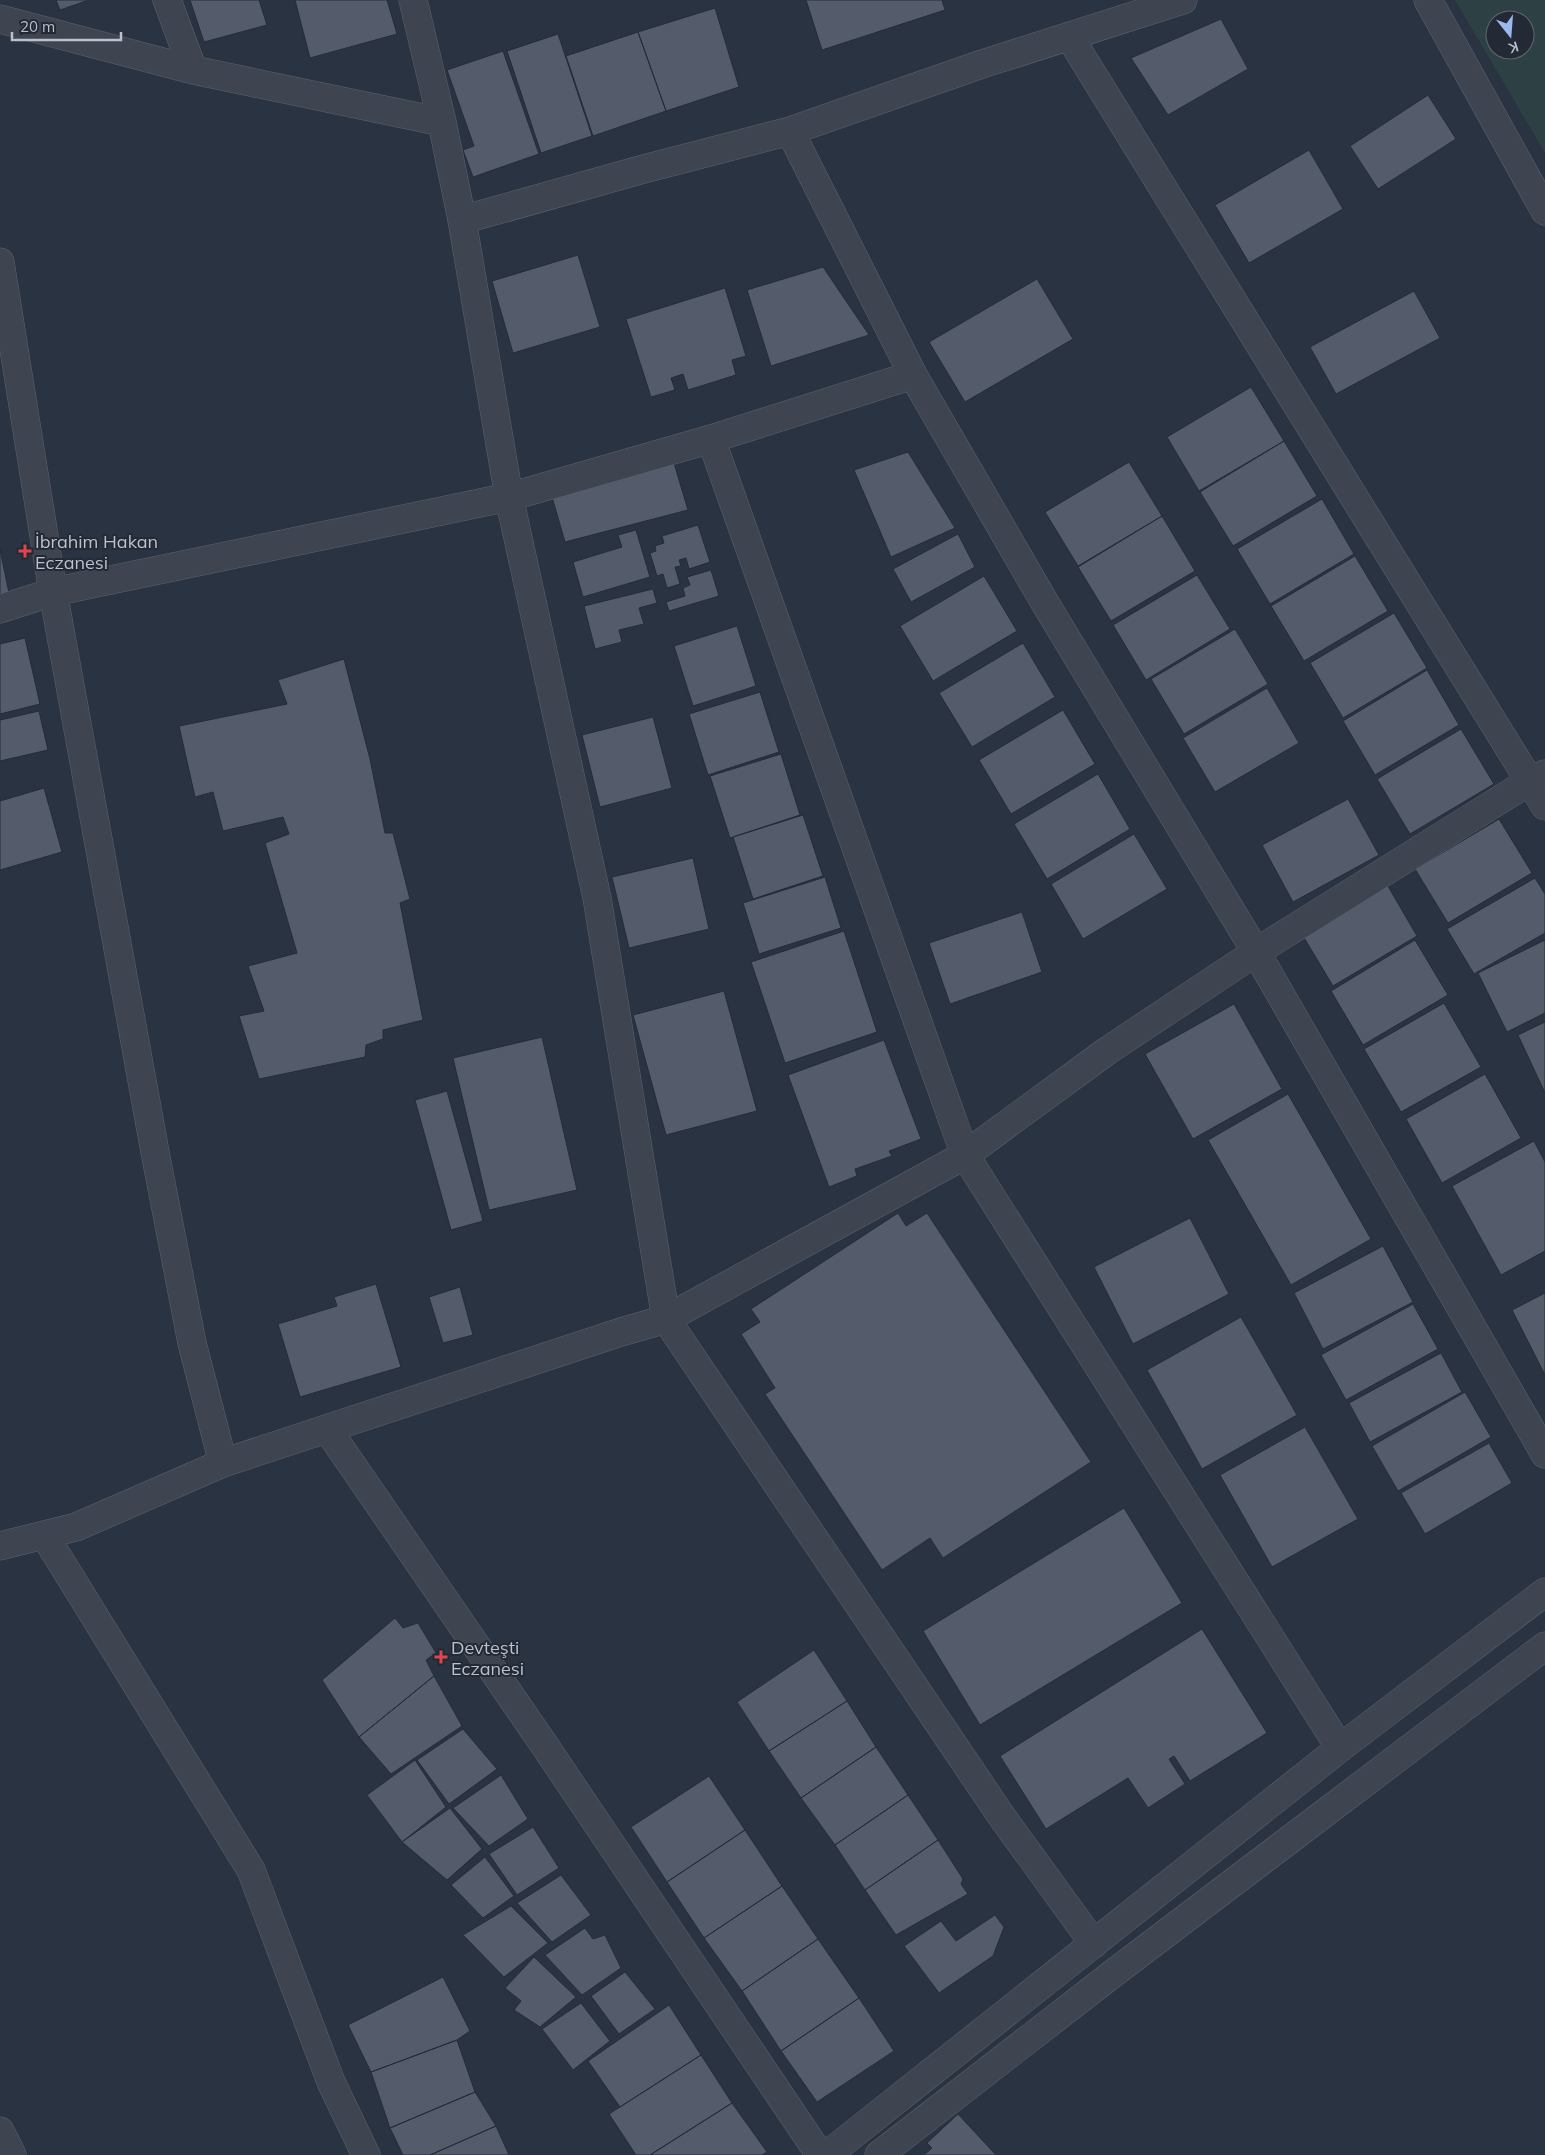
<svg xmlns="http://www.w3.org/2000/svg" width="1545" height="2155" font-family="Mulish,sans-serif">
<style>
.green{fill:#2d4043;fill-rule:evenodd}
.building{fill:#545c6b;stroke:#252c38}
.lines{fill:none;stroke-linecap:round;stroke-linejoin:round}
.minor-casing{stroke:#5c636e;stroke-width:29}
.minor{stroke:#3e4551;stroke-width:28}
.health-dot{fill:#e0444e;stroke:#232a36;stroke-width:2}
.labels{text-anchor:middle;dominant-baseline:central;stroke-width:4;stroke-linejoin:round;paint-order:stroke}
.poi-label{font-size:18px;fill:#bbc0cb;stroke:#232a36;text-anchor:start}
</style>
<rect width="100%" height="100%" fill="#2a3341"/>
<path class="green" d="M1455 0H1545V153ZM1495 20H1525V50H1495Z"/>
<path class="building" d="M56 0H89L60 10Z
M190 0H259L267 25 204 42Z
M295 0H387L397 34 310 58Z
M806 0H942L945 10 822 50Z
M715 8 739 87 666 111 638 32Z
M1221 19 1248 69 1168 115 1131 58Z
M638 32 666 111 593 136 566 56Z
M558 34 592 136 541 153 507 51Z
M503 51 539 154 473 177 463 150 474 146 447 70Z
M1428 95 1456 139 1378 189 1350 146Z
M1309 150 1343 209 1249 263 1215 205Z
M578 255 600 327 513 353 492 281Z
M823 267 869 335 771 366 747 290Z
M1037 279 1073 339 965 402 929 342Z
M725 288 746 356 732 360 736 375 688 390 683 374 671 378 675 390 651 397 626 319Z
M1414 291 1440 338 1336 394 1310 347Z
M1251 387 1284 441 1199 491 1167 437Z
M1284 441 1317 496 1233 546 1200 492Z
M908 452 955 528 891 557 854 470Z
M671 453 688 510 565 542 550 490Z
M1129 462 1162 516 1078 566 1045 512Z
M1322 499 1354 554 1270 604 1237 549Z
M1162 516 1195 571 1111 621 1078 567Z
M698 525 710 562 689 569 686 558 679 560 681 566 675 567 680 584 667 588 663 574 657 576 650 553 656 551 655 546 664 543 662 536Z
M636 530 650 577 583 597 573 562 622 547 618 535Z
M958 534 975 567 911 602 893 569Z
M0 549 9 593 0 595Z
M1355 556 1388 611 1304 661 1271 606Z
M711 570 719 596 669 611 666 602 685 596 683 588 690 585 687 577Z
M1197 575 1230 629 1146 680 1113 625Z
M984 576 1017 631 933 681 900 626Z
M653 589 657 603 639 608 644 624 619 630 622 642 595 649 584 606Z
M1394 613 1427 668 1343 718 1310 663Z
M737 626 756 686 693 706 674 646Z
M1235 629 1268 684 1184 734 1151 679Z
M25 638 40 704 0 714V644Z
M1023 643 1055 697 972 747 939 693Z
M344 659 370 759 385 833H393L410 899 400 903 423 1020 383 1030V1039L366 1045 365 1057 259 1079 239 1016 264 1011 248 966 297 953 265 843 289 834 283 817 223 831 213 792 195 797 179 726 287 704 278 680Z
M1427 670 1459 725 1375 775 1343 721Z
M1267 688 1299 743 1215 792 1183 738Z
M760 692 779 752 708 775 689 714Z
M1063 710 1095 764 1011 814 979 760Z
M39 711 48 750 0 761V720Z
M653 717 672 788 600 807 582 735Z
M1461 729 1494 784 1410 834 1377 779Z
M781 754 800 815 730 838 710 776Z
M1098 774 1130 829 1047 879 1014 824Z
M44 788 62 852 0 870V801Z
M1348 799 1379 855 1293 902 1262 845Z
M803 815 823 876 753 899 733 837Z
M1499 819 1532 873 1448 923 1415 869Z
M1134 834 1167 889 1083 939 1051 884Z
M693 858 709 929 629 948 612 877Z
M825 877 841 928 759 954 743 903Z
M1535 878 1545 894V933L1474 974 1447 929Z
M1385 881 1417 936 1333 986 1300 931Z
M1022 912 1042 972 950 1004 929 943Z
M844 931 877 1032 785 1063 751 962Z
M1415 940 1448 995 1363 1045 1331 991Z
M1545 940V1013L1507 1032 1478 973Z
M724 991 757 1111 666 1135 633 1015Z
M1444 1003 1481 1067 1401 1112 1364 1049Z
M1234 1004 1282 1089 1193 1139 1145 1054Z
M1545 1022V1093L1518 1035Z
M542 1037 577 1190 489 1210 453 1058Z
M884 1040 921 1139 889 1151 892 1156 855 1169 857 1176 829 1187 788 1075Z
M1485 1074 1521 1138 1442 1183 1406 1119Z
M447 1091 483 1221 451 1230 415 1100Z
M1288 1094 1371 1239 1291 1285 1208 1140Z
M1534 1141 1545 1162V1251L1501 1275 1452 1186Z
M898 1213 906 1226 927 1213 1091 1462 943 1558 930 1538 882 1570 765 1394 775 1388 741 1334 760 1322 751 1309Z
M1190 1218 1229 1294 1133 1344 1094 1267Z
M1383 1246 1413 1302 1323 1349 1294 1293Z
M376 1284 401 1367 300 1397 278 1324 337 1306 334 1297Z
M460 1287 473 1335 443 1343 429 1297Z
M1545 1293V1375L1512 1310Z
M1413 1304 1438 1349 1346 1400 1321 1355Z
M1241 1317 1297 1415 1202 1469 1147 1370Z
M1441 1353 1462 1392 1370 1442 1349 1403Z
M1465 1392 1491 1437 1398 1491 1372 1446Z
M1305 1427 1358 1519 1272 1567 1220 1475Z
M1489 1443 1512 1483 1425 1534 1401 1493Z
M1124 1508 1182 1603 980 1725 923 1631Z
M395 1618 403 1628 418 1623 436 1653 426 1660 434 1676 359 1737 322 1680Z
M1202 1629 1267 1733 1190 1781 1174 1756 1169 1759 1185 1784 1148 1808 1128 1778 1046 1829 1000 1756Z
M814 1650 847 1701 769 1751 737 1702Z
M434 1676 462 1726 391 1774 359 1737Z
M847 1701 876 1747 801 1798 769 1751Z
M463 1729 497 1769 449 1804 417 1760Z
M876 1747 908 1795 835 1845 801 1798Z
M415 1760 446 1807 402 1842 367 1795Z
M501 1775 528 1819 489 1846 453 1808Z
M709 1776 745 1830 667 1882 631 1827Z
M908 1795 938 1840 865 1890 835 1845Z
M450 1808 482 1849 447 1880 402 1842Z
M533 1827 559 1868 517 1895 489 1854Z
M745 1830 782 1886 704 1938 667 1882Z
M938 1840 963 1879 961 1884 968 1894 896 1935 865 1890Z
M485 1857 514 1896 483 1918 451 1885Z
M561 1875 591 1915 552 1942 517 1903Z
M782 1886 818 1939 742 1991 704 1938Z
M511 1906 548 1943 504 1977 463 1935Z
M995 1915 1004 1927 993 1956 939 1993 904 1946 941 1921 956 1941Z
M585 1928 593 1939 605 1935 621 1968 582 1995 545 1955Z
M818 1939 859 1998 781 2051 742 1991Z
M534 1957 576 1997 540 2027 514 2010 521 2001 505 1988Z
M625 1972 655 2009 619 2034 591 1996Z
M443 1977 470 2031 457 2040 371 2072 348 2025Z
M859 1998 894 2051 817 2102 781 2051Z
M581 2003 610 2041 573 2070 542 2029Z
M669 2005 701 2055 620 2107 588 2061Z
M457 2040 475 2092 390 2128 371 2072Z
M701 2055 732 2103 650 2155H636L609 2114Z
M475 2092 496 2126 430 2155H403L390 2128Z
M732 2103 767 2152 762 2155H650Z
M958 2114 996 2155H924L932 2148 927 2143Z
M496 2126 509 2155H430Z"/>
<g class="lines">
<g class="minor-casing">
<path id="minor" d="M167 0 193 70
M413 0 442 122 462 220 509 497 597 898 666 1319 1000 1814 1094 1944
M1428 0 1545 211
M0 19 193 70 442 122
M1069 36 1545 806
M790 131 913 375 1045 603 1256 952 1545 1454
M462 220 640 170 790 131 982 64 1183 0
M0 262 53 592 155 1152 192 1343 223 1463
M711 439 965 1155 1340 1748
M0 609 53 592 509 497 711 439 913 375
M328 1430 545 1746 820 2155
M45 1536 251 1870 331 2082 366 2155
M0 1546 76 1527 223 1463 621 1332 666 1319 965 1155 1107 1051 1256 952 1530 781 1545 774
M0 2131 12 2155
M827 2155 1340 1748 1545 1592
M879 2155 1115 1972 1545 1646"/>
</g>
<use href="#minor" class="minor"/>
</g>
<g class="health-dot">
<path d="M22.5 543.5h5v5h5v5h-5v5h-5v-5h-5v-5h5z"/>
<path d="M438.5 1649.5h5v5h5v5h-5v5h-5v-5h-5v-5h5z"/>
</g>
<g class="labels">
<g class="poi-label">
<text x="35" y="541">İbrahim Hakan<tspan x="35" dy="21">Eczanesi</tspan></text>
<text x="451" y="1647">Devteşti<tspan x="451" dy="21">Eczanesi</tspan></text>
</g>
</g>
<g transform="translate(1510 35) rotate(163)"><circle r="24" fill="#232a36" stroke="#606672"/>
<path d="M0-4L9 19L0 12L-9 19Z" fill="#9eb8ee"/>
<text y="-8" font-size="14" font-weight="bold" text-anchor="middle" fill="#bbc0cb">K</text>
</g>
<path d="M12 32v8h109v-8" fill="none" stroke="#bbc0cb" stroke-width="2.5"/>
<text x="20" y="32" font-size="15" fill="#bbc0cb" stroke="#232a36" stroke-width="4" paint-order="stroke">20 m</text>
</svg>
